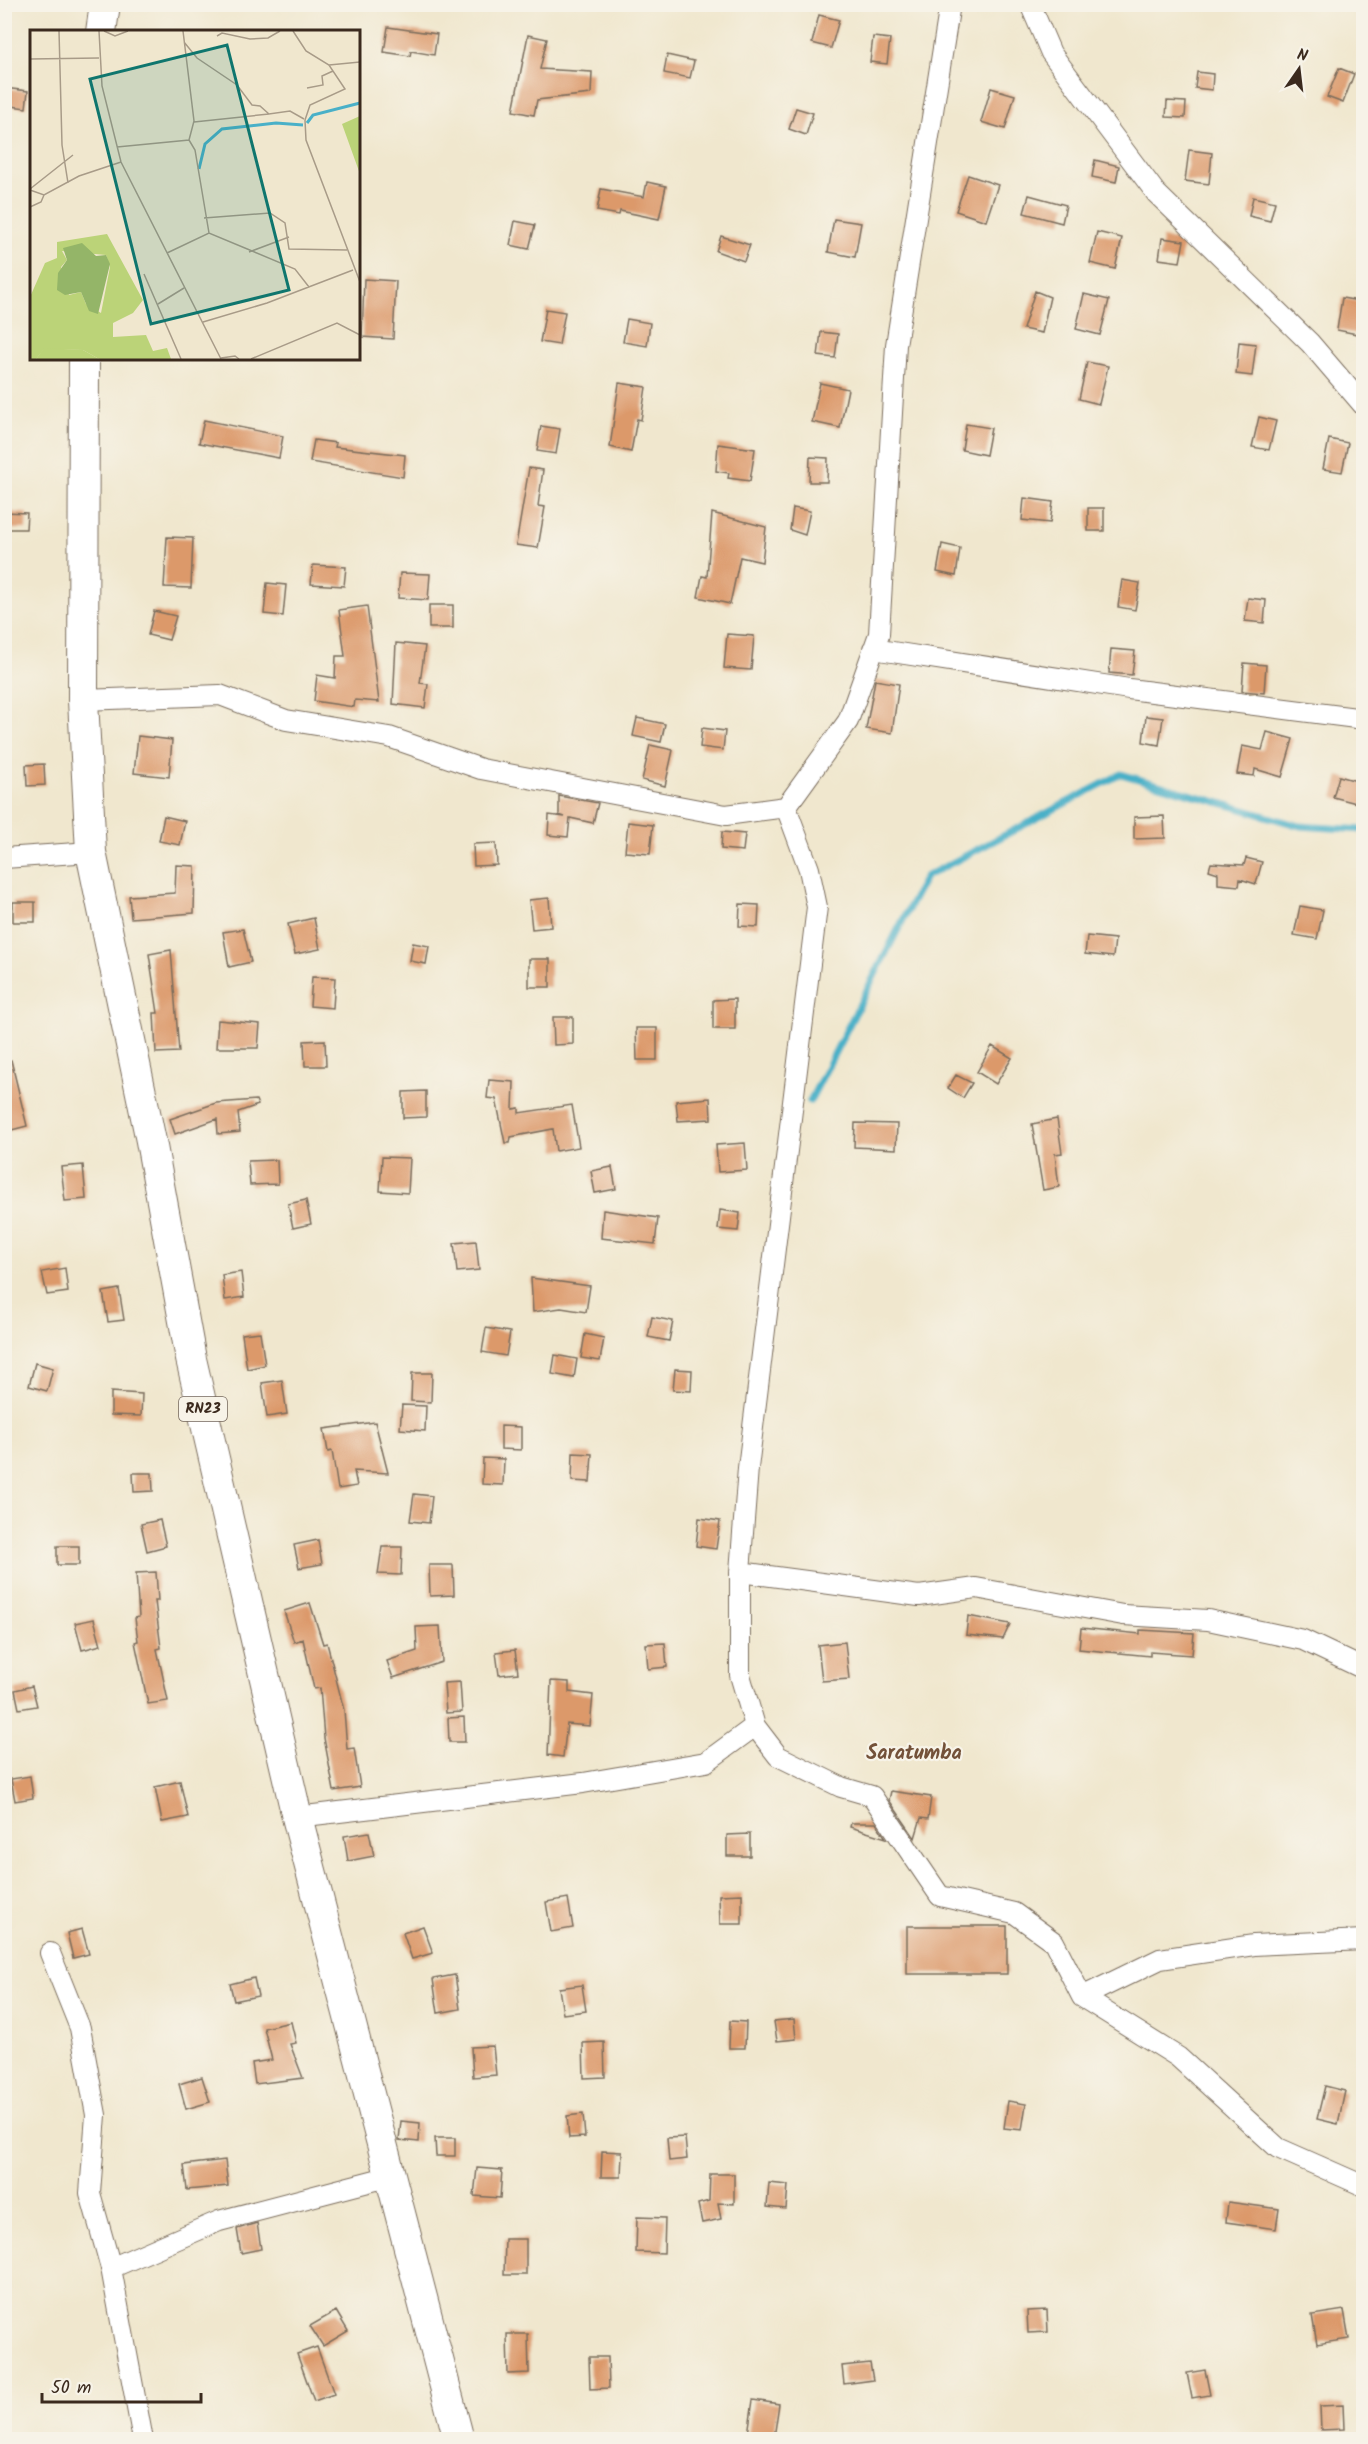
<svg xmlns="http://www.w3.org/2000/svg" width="1368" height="2444" font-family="Kalam,sans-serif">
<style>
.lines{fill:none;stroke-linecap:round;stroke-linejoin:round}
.stream{stroke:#49b0c8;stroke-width:7}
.building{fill:#dc996b}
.street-casing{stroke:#7a6c5c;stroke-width:22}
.primary-casing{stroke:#7a6c5c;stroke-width:32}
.street{stroke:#fff;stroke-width:20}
.primary{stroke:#fff;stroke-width:30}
.labels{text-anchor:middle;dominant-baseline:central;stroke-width:4.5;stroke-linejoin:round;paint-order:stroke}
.shield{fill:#f7f3e8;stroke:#73665b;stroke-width:1.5}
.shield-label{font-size:15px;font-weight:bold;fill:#3b2a1e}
.quarter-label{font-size:20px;font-weight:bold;fill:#735139;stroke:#f7f3e8}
.inset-river{fill:none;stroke:#49b0c8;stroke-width:3}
.inset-road{fill:none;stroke:#a89b88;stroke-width:1.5}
.view{fill:#0f766e;fill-opacity:0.15;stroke:#0f766e;stroke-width:3}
.inset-edge{fill:none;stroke:#3b2a1e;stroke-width:3}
</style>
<rect width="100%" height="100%" fill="#f7f3e8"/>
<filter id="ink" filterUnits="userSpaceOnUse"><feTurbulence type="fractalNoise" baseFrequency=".0167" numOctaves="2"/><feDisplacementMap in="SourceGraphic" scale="12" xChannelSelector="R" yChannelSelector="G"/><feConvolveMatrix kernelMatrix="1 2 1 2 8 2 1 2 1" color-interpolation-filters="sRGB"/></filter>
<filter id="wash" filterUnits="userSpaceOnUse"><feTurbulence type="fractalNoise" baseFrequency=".008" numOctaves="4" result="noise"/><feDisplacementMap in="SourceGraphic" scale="24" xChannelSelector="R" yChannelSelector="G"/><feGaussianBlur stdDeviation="1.35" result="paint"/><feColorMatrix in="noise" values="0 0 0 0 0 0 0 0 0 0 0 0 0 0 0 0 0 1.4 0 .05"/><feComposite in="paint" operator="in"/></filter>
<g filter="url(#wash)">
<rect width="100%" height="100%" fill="#f0e7ce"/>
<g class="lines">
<path class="stream" d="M810 1101 925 877 1121 774 1300 826 1364 830"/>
</g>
<g id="blocks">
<path class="building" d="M819 15 839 20 831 48 812 43Z
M388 27 437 34 434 55 411 51 410 56 384 52Z
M528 35 547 39 540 69 592 72 591 94 537 100 534 115 513 111Z
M873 37 890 39 887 64 870 62Z
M667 55 694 61 690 78 664 73Z
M1339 68 1354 74 1343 103 1327 97Z
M1197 72 1213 74 1212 90 1195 88Z
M4 88 28 91 26 108 4 105Z
M991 88 1015 95 1005 129 981 122Z
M1167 101 1186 102 1185 118 1166 117Z
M796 108 813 113 806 135 789 129Z
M1189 150 1212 153 1209 184 1185 181Z
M1095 160 1119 166 1116 182 1092 177Z
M968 175 998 185 986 221 956 211Z
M647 182 666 186 659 219 620 211 619 215 597 211 601 189 644 197Z
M1029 195 1066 205 1062 223 1024 213Z
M1253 197 1275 202 1270 221 1249 216Z
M834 219 861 223 855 257 828 252Z
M515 221 535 225 529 249 510 245Z
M1097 232 1122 238 1115 269 1090 263Z
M721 236 750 245 744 261 716 251Z
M1162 238 1184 241 1180 262 1159 259Z
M364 279 396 281 393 339 362 337Z
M1035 291 1050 297 1042 333 1023 329Z
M1084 294 1109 300 1100 335 1076 329Z
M1342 298 1364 302V324L1359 323 1357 334 1337 330Z
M546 309 565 312 559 345 540 342Z
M627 319 650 323 647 346 623 342Z
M821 332 838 334 835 358 818 356Z
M1239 342 1256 344 1252 376 1236 374Z
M1087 362 1108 366 1099 404 1079 399Z
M619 383 646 387 641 420 637 419 631 452 610 447Z
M820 383 848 389 840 428 812 422Z
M1259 417 1276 421 1269 450 1252 447Z
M204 420 283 436 279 458 199 443Z
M966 424 991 428 986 455 962 450Z
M541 426 560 429 556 454 537 451Z
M1329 439 1348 443 1342 472 1323 469Z
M314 440 336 443 335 447 405 455 403 477 310 462Z
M718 444 755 449 750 481 728 478 729 473 716 471Z
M810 457 828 458 827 482H809Z
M529 468 543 470 538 506 545 507 538 548 516 545Z
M1024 498 1053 502 1050 523 1022 520Z
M793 508 810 511 805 535 790 530Z
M1088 508H1104V531H1088Z
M4 512 27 513 26 529H4Z
M712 513 766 527 762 562 740 557 730 604 698 597 702 576 707 577Z
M167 537 193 538 191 588 164 587Z
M942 544 960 548 956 576 937 572Z
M313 565 346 567 344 586 311 584Z
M400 573 430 574 428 600 398 598Z
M1122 580 1140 583 1135 610 1118 607Z
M267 583 286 585 283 616 264 614Z
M1248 598 1266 600 1264 623 1245 621Z
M429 605H453V628H429Z
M367 606 379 702 355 700 354 707 314 701 317 675 335 678 336 656H345L339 610Z
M154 611 176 616 169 640 148 635Z
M727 634 754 636 751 670 724 668Z
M396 643 425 646 420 683 428 684 425 708 393 704Z
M1111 649 1135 651 1132 675 1109 673Z
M1244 663 1266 665 1264 693 1242 691Z
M875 680 899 684 892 733 866 729Z
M1146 716 1163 718 1159 745 1143 742Z
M637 718 665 724 661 742 633 736Z
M702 728 725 731 723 750 700 747Z
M1267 732 1293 739 1282 777 1255 769 1254 776 1237 774 1242 746 1262 750Z
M138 736 172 740 169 777 134 773Z
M650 745 673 750 665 786 642 780Z
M44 764 45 785 27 786 26 765Z
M1339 776 1364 783V805L1333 797Z
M559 796 598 803 593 823 570 818 568 837 548 835 549 815 565 817 559 815Z
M164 816 185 821 180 845 159 841Z
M1164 816 1165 838 1134 839V817Z
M628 822 653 825 650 854 625 852Z
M722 832 745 834 743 851 721 849Z
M496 843 497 865 474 866 473 844Z
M1246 858 1262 862 1256 884 1240 879 1239 886 1218 884V873L1209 870 1211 863 1244 865Z
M176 865 195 866 194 913 131 918 129 896 175 893Z
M549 898 551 927 532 929 529 900Z
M13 902H35V922H13Z
M740 904 759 905 758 927 739 926Z
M1300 906 1323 910 1317 939 1294 935Z
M314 918 320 949 295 954 288 924Z
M243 929 251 962 229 967 223 932Z
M1087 936 1115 939 1113 957 1085 954Z
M413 943 429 946 426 964 410 961Z
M171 950 179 1052 156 1053 154 1013H158L149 954Z
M529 959H550V987H529Z
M312 977 335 978 333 1008 310 1006Z
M735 999V1029H713V1000Z
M553 1017H573V1044L554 1045Z
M218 1020 260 1024 258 1048H216Z
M636 1028H657V1060H637Z
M325 1040 326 1066H305L304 1041Z
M992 1046 1012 1058 996 1084 977 1072Z
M11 1060 27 1126 4 1132V1061Z
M956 1075 972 1083 963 1098 948 1088Z
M489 1080 514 1082 513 1109 519 1108V1113L572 1105 579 1147 556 1151 553 1129 511 1137 510 1143H505L496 1099 487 1098Z
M426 1091V1117L403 1118V1092Z
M710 1098 711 1119 678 1121 676 1101Z
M256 1100 258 1105 238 1112 240 1132 218 1134 217 1119 175 1134 170 1119 216 1103Z
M1057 1119 1062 1153 1055 1154 1059 1187 1043 1190 1032 1124Z
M855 1123 897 1124 896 1149 854 1147Z
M745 1143 747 1170 718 1172 716 1145Z
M382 1157 410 1158 408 1193 380 1191Z
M277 1160 278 1184 250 1185 248 1161Z
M83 1165 86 1199 65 1201 61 1167Z
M612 1167 616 1189 595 1193 591 1171Z
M306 1200 311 1224 293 1228 288 1204Z
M603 1210 658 1218 655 1244 601 1238Z
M720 1210 740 1213 738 1231 718 1229Z
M476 1241 479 1270 457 1272 454 1243Z
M65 1268 68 1292 47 1295 42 1272Z
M241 1272 244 1297 225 1300 222 1275Z
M531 1278 590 1286 586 1312 561 1308 533 1312Z
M119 1289 124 1320 108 1322 103 1292Z
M652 1317 673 1321 669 1341 648 1337Z
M486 1328 510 1332 506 1356 482 1352Z
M260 1332 265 1365 247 1369 242 1334Z
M585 1334 604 1338 600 1361 581 1358Z
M555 1355 577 1359 574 1378 552 1374Z
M35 1363 53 1368 47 1391 29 1386Z
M675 1369 692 1370 691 1391 673 1390Z
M412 1373H432L431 1402 411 1401Z
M282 1380 287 1414 267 1417 262 1383Z
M111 1392 142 1394 141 1416 111 1415Z
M402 1405 426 1406 425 1431 400 1429Z
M375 1422 388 1473 354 1471 357 1486 338 1489 332 1451 328 1452 324 1429Z
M501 1426 521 1427V1450L501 1449Z
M573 1453 592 1454 590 1482 572 1481Z
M483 1458 504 1459 503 1485 482 1484Z
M133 1473H152L153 1491 134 1492Z
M414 1494 432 1496 429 1523 410 1521Z
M699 1518 720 1521 716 1549 696 1546Z
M160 1520 166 1546 147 1551 141 1524Z
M318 1540 322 1564 299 1568 294 1545Z
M57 1546H79V1565H57Z
M382 1547H402L401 1575 378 1574Z
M429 1565H453L454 1595 430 1596Z
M156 1572 158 1601H155L161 1648 157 1649 168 1701 148 1704 135 1642 138 1641 135 1618 139 1617 136 1573Z
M310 1603 323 1644 327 1643 344 1710 347 1749 354 1748 360 1787 334 1791 324 1738 320 1688 314 1689 303 1639 294 1642 284 1611Z
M968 1616 1010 1624 1003 1639 966 1635Z
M94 1619 101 1645 82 1650 75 1623Z
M440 1626 442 1662 393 1678 387 1661 417 1651 416 1627Z
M1081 1628 1140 1634V1630L1194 1633 1192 1655 1150 1652V1656L1079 1649Z
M845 1642 849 1679 822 1681 818 1645Z
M665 1643 667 1667 648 1669 646 1644Z
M515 1650 518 1673 499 1675 496 1652Z
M551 1681 569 1682V1692L593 1695 590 1726 567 1724 563 1757 548 1755Z
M460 1682 462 1712 446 1713 444 1683Z
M32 1686 37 1706 19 1709 15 1690Z
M464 1717 465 1742H449L448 1718Z
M30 1776 33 1798 15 1801 11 1779Z
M180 1781 188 1817 162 1822 155 1787Z
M891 1791 931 1797 928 1819 921 1818 915 1838 889 1800Z
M851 1823H876L886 1838 850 1827Z
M369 1832 374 1856 348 1861 344 1836Z
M750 1834V1856H727V1835Z
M742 1894V1924H720L719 1895Z
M568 1898 573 1928 551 1932 546 1902Z
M423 1926 433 1953 412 1959 403 1933Z
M907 1926H1007V1974H907Z
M82 1929 89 1954 73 1958 67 1933Z
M455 1975 460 2009 438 2013 433 1979Z
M254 1978 258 1996 234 2001 230 1984Z
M582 1985 586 2011 563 2014 559 1988Z
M794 2019 796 2039 777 2041 774 2021Z
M730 2021 746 2022 745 2048H729Z
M291 2022 296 2043 290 2044 303 2078 255 2084 252 2063 272 2060 264 2028Z
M604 2042 605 2077 584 2078 583 2043Z
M493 2046 496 2075 473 2077 471 2047Z
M202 2077 210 2102 186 2109 179 2084Z
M1325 2086 1345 2091 1338 2124 1317 2119Z
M1008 2101 1026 2104 1022 2130 1004 2128Z
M583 2114 585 2137 569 2138 567 2116Z
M401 2121 420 2123 419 2142 399 2140Z
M685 2137 687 2159 669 2161 667 2138Z
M435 2138H455V2156H436Z
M602 2151 622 2152 621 2177H601Z
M225 2160 228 2186 187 2190 184 2165Z
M477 2168 502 2170 500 2198 474 2196Z
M710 2174H734V2204L718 2203 721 2219 702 2223 698 2204 709 2201Z
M769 2183 788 2185 786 2209 767 2207Z
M1228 2202 1279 2209 1276 2229 1226 2222Z
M637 2217 665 2218 664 2253 636 2252Z
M257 2223 261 2249 241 2253 237 2229Z
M505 2239H526V2275H504Z
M1047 2310 1048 2332 1028 2333 1027 2311Z
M1344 2310 1349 2339 1317 2344 1312 2315Z
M336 2311 348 2331 323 2346 310 2326Z
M507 2334H528L529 2373 508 2374Z
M317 2347 334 2394 314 2401 297 2354Z
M589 2357H608L609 2388 590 2389Z
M870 2363 873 2380 844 2384 842 2366Z
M1205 2370 1210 2395 1192 2398 1187 2373Z
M753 2400 779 2404 774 2438 748 2434Z
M1343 2405 1344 2429 1321 2430 1320 2406Z"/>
</g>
</g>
<g filter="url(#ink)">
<use href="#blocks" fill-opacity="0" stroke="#7a6c5c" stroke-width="1.5"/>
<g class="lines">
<g class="street-casing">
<path id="street" d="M1030 4 1051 53 1156 193 1310 343 1364 406
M873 649 1129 689 1364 719
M83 700 220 695 286 720 389 737 481 769 726 815 786 807 848 721 879 634 896 345 950 4
M4 858 91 852
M740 1572 919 1596 976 1588 1123 1615 1208 1620 1303 1640 1364 1669
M755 1726 740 1675V1572L748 1468 817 907 809 869 786 807
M297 1817 583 1783 706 1762 755 1726 778 1756 841 1787 872 1796 940 1896 1014 1913 1054 1942 1082 1997 1178 2057 1278 2148 1364 2186
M50 1953 80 2028 96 2115 90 2193 111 2268 143 2440
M1082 1997 1160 1959 1254 1945 1364 1940
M111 2268 219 2221 391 2176"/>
</g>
<g class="primary-casing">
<path id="primary" d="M101 32 105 4
M84 358 83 700 91 852 151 1141 191 1359 297 1817 459 2440"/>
</g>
<use href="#street" class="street"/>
<use href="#primary" class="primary"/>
</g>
</g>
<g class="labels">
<rect class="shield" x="179" y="1397" width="48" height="24" rx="4.5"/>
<g class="shield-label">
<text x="203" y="1409">RN23</text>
</g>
<g class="quarter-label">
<text x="914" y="1754">Saratumba</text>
</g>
</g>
<g transform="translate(30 30)">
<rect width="330" height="330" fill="#f0e7ce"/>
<path d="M330 86V144L312 94ZM77 204 113 270 103 283 83 293V307L116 305 123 321 137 318 141 329H69L53 320 14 319 6 329H0V267L15 233 27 228V212ZM32 221 76 225 80 237 71 283 56 274 51 262 39 265 31 237 37 230Z" fill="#bbd378" fill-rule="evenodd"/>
<path d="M52 213 66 226 76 225 80 234 68 284 59 281 51 262 35 265 27 260 28 243 37 230 33 218Z" fill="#94b568"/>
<path d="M14 318 53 320 69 329H6Z" fill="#bbd378"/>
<path class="inset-river" d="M277 93 283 85 330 73M169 139 175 114 192 99 246 93 273 95"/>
<path class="inset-road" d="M29 1 32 115 38 153M69 1 72 56 91 132 191 329M74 1 85 6 98 1M263 1 276 21 299 35 315 59 280 75 275 90 276 110 330 252M187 6 192 3 220 9 238 8 250 1M154 12 167 28 207 55 222 75 230 76 239 84 260 81 274 89M0 29 69 28M299 35 330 32M277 58 293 55 292 46 303 41M164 92 239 84M159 110 165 120 179 203M87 117 159 110 164 91 153 1M0 159 43 125M0 160 14 165 49 146 91 132M0 177 11 172 14 165M174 188 240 183 255 193 259 219 317 220M219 222 259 207M137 223 179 203 265 239 279 257M114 244 151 329M128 274 154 258M173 292 237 273 323 240M191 328 205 326 209 329M221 329 307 293 330 305"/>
<path class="view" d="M197 15 259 260 121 294 60 49Z"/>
<rect width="330" height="330" class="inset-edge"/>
</g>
<rect width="1368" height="2444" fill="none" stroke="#f7f3e8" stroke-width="24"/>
<g transform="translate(1299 69) rotate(14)" stroke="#f7f3e8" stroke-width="4.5" paint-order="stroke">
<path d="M0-4.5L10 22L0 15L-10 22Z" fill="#3b2a1e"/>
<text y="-9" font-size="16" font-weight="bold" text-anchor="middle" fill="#3b2a1e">N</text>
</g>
<path d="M42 2393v9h159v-9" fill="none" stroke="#3b2a1e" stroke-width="3"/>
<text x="51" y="2393" font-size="18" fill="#3b2a1e" stroke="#f7f3e8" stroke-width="4.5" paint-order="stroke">50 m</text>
</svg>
